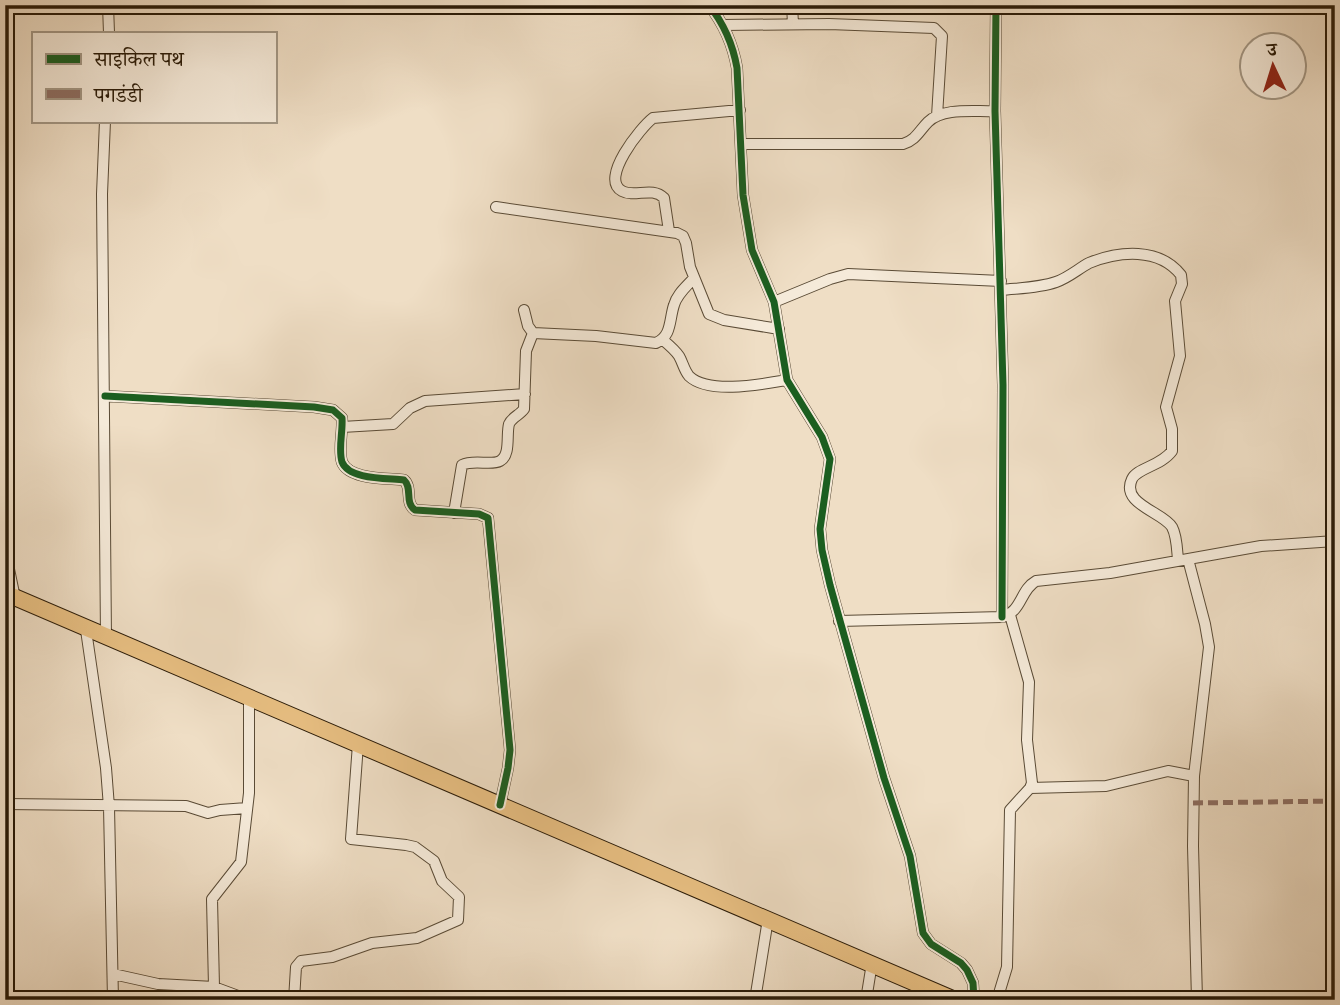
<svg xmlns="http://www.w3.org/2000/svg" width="1340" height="1005" font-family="'IM FELL Double Pica','Noto Serif Devanagari',serif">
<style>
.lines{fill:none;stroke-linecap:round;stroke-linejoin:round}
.minor-casing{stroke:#5a4b36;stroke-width:12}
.primary-casing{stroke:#291a07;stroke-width:18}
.minor{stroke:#f5ead9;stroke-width:10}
.primary{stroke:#e8bf82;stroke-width:16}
.quiet{stroke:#8d6e63;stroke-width:5;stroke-dasharray:10 5;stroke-linecap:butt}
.cycleway-casing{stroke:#f5ead9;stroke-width:11}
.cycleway{stroke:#1b5e20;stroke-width:7}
</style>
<rect width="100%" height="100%" fill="#efdec5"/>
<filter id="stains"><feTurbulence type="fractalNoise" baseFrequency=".00286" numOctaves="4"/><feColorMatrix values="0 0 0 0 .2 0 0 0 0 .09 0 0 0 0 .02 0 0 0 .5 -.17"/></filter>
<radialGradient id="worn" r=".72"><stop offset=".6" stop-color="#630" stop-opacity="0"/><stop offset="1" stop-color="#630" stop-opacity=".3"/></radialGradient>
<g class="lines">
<g class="minor-casing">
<path id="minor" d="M108 5 109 33
M709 5C724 24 733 45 737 68L743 195 752 250 774 302 787 380 822 437 830 459 820 529 822 550 830 585 884 778 910 856 923 933 931 944 961 963 967 970 973 983 974 1000
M792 5 793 24
M996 5 995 111 1003 385 1002 617
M723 25 829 24 934 28 942 36 937 116
M105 121 102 194 106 638
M741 144H903C916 140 919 131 928 122 943 107 975 112 995 111
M496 207 677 233 683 236 686 243 690 267 709 314 724 320 779 329
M669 231 664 198C652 186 635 198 622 191 599 179 641 127 653 118L740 110
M1001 290C1019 288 1039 288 1056 282 1068 278 1078 269 1089 263 1119 251 1159 247 1181 275L1182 284 1175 301 1180 356 1166 407 1172 429V451C1161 466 1137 468 1132 479 1120 504 1163 512 1172 527 1177 536 1177 550 1178 560
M774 302 830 279 848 274 1001 281
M524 310 528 326 533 333 596 336 656 343C672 336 669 320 674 305 677 294 686 287 694 278
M663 340C669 345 675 350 679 356 683 363 684 370 689 376 709 395 763 384 787 380
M105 396 314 407 333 410 342 418C343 432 338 449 342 462 349 480 388 478 404 480 413 488 404 502 415 510L479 514 488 518 510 750 508 768 500 805
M342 427 393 424 410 408 425 401 525 394
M454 513 462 465C474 459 491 466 500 461 511 455 506 435 509 424 512 417 520 415 524 409L526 351 533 333
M5 550 15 598
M1188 559 1205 624 1209 647 1194 776 1193 846 1197 1000
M839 621 1002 617C1022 612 1020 590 1036 581L1110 573 1261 546 1335 541
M86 630 106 768 109 807 113 1000
M1030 788 1106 786 1168 771 1194 776
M5 804 186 806 208 813 220 810 247 808
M113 974 158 984 214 987 249 1000
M214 987 212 899 241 862 249 793V697
M294 1000 296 967 301 961 332 957 372 943 417 938 458 920 459 897 442 881 434 861 415 847 406 845 351 839 358 744
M306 1000H322
M755 1000 768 919
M866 1000 872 963
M997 1000 1007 967 1010 810 1030 788 1032 783 1027 740 1029 682 1010 615
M1325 1000 1335 997"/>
</g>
<g class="primary-casing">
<path id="primary" d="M5 593 955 1000"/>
</g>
<use href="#minor" class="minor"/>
<use href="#primary" class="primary"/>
<path class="quiet" d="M1193 803 1335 801"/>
<g class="cycleway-casing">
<path id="cycleway" d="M709 5C724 24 733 45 737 68L743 195 752 250 774 302 787 380 822 437 830 459 820 529 822 550 830 585 884 778 910 856 923 933 931 944 961 963 967 970 973 983 974 1000
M996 5 995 111 1003 385 1002 617
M105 396 314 407 333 410 342 418C343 432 338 449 342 462 349 480 388 478 404 480 413 488 404 502 415 510L479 514 488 518 510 750 508 768 500 805"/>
</g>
<use href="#cycleway" class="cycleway"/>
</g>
<rect width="1340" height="1005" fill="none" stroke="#efdec5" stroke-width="28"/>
<rect x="7" y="7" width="1326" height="991" fill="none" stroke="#291a07" stroke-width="3.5"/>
<rect x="14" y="14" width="1312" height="977" fill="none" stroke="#291a07" stroke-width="2"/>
<rect x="32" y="32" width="245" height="91" fill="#f5ead9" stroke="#a39785" stroke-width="2"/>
<rect x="46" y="54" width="35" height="10" fill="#1b5e20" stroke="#a39785" stroke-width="2"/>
<text x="94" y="66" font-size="21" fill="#291a07">साइकिल पथ</text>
<rect x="46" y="89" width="35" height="10" fill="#8d6e63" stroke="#a39785" stroke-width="2"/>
<text x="94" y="102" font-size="21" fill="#291a07">पगडंडी</text>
<g transform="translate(1273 66) rotate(356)"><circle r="33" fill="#f5ead9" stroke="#a39785" stroke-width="2"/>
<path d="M0-5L12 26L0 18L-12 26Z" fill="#8f2418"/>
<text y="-10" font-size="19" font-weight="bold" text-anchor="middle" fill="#291a07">उ</text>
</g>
<rect width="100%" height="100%" filter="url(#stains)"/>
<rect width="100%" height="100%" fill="url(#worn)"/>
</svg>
